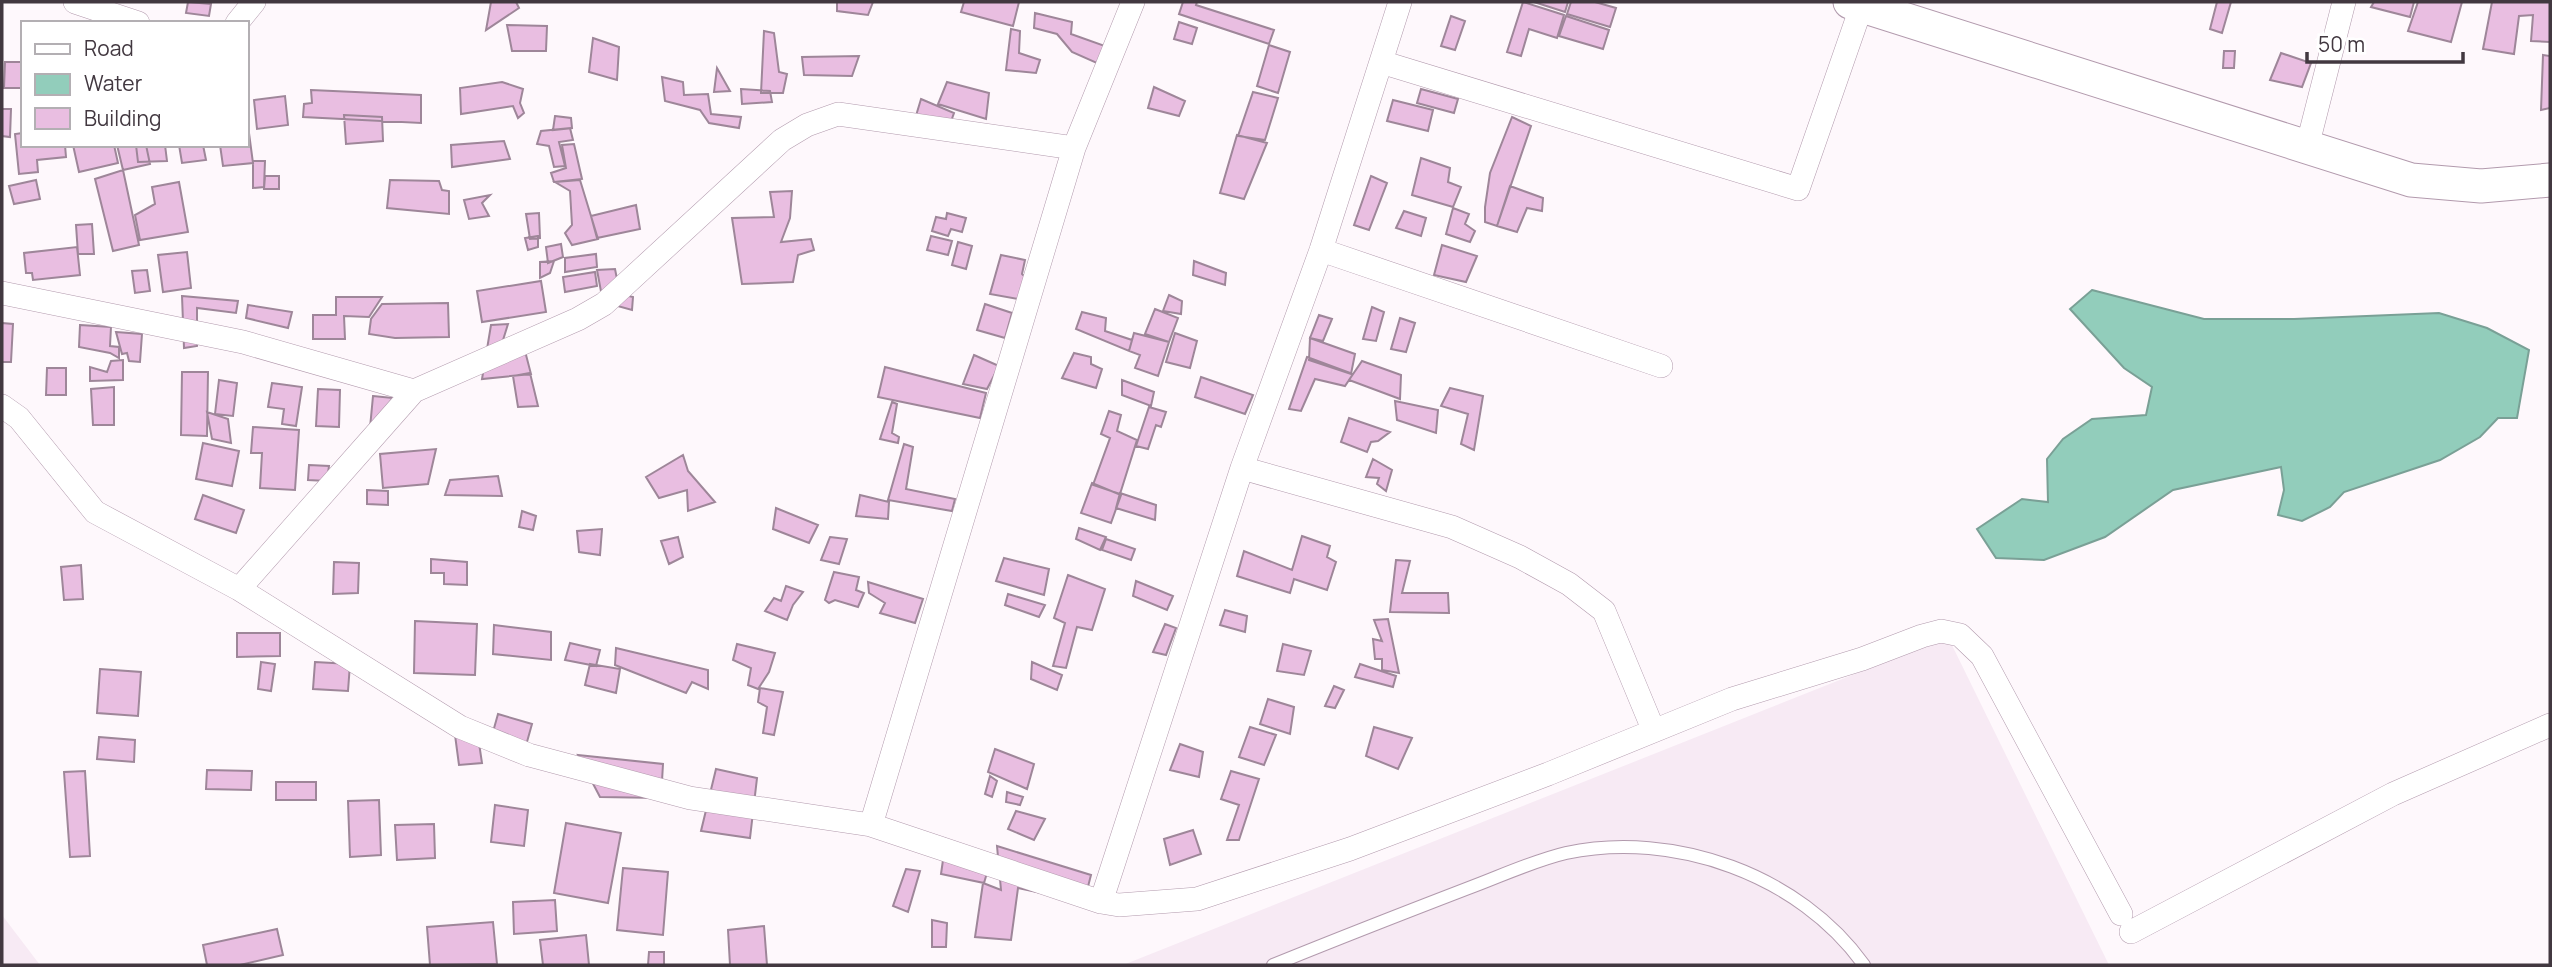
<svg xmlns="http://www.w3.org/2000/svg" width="2552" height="967" font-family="Manrope,sans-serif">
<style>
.built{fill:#f7eaf4}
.water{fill:#92cdbb;stroke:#7aa096;stroke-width:2}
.building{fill:#e9bee1;stroke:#9e8699;stroke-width:2}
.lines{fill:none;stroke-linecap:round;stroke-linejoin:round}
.lane-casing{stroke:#b29aad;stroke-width:14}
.street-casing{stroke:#b29aad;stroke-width:24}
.secondary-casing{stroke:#b29aad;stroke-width:35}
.lane{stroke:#fff;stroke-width:12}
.street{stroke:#fff;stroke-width:23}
.secondary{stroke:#fff;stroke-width:33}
</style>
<rect width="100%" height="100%" fill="#fef8fc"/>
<path class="built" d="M1948 637 2109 965H1123Z
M2 915 40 965H2Z"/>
<path class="water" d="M2092 290 2204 319H2294L2439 313 2487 328 2529 350 2517 418H2498L2480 437 2440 460 2344 492 2330 507 2302 521 2278 515 2284 490 2281 467 2173 490 2105 537 2044 560 1996 558 1977 529 2022 499 2048 502 2047 459 2063 439 2092 419 2146 415 2152 387 2124 368 2070 309Z"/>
<path class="building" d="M188 2 211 4 209 16 186 13Z
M491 2H516L519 8 486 30Z
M837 2H873L868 15 837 11Z
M964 2H1019L1013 26 961 12Z
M1183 2H1197L1196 5 1274 30 1269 44 1179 14Z
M1523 2 1564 15 1557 38 1529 29 1521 56 1507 52Z
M1534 2H1568L1565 12Z
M1571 2H1595L1616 8 1610 27 1567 14Z
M2217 2H2231L2222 33 2210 29Z
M2374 2H2414L2410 17 2371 7Z
M2418 2H2462L2451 42 2408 31Z
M2492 2H2550V42L2531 41 2533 15 2519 16 2514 54 2483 49Z
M1035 13 1072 22 1071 34 1105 46 1099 64 1072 52 1057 34 1034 28Z
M1451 16 1465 21 1455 50 1441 46Z
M1566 16 1609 30 1603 49 1559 36Z
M1179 22 1197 28 1192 44 1174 39Z
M507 25 547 26 546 51H512Z
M1011 29 1020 31 1019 53 1040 60 1036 73 1006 70Z
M764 31 774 33 779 72 787 74 783 93H761Z
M593 38 619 47 617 80 589 72Z
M1269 45 1290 52 1278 93 1257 86Z
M2224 51H2235L2234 68H2223Z
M2281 53 2311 63 2302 87 2270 80Z
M2543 55 2550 56V108L2541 110Z
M859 56 852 76 804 75 802 57Z
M5 62H23L22 88H4Z
M717 68 730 91 714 92Z
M662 77 683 82 684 95 708 94 711 114 741 117 739 128 709 123 700 110 665 101Z
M502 82 523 89 520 103 524 113 518 118 513 106 461 114 460 88Z
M947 82 989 93 986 119 938 104Z
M1154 87 1185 101 1179 116 1148 108Z
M741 89 770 91 772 102 742 104Z
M1421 89 1458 99 1454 113 1417 103Z
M311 90 421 95V123L303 117 304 104 312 103Z
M1253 92 1278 98 1265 140 1238 136Z
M285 96 288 125 257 129 254 100Z
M921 99 954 113 945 138 912 129Z
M1393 100 1433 110 1428 131 1387 121Z
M2 109H11L10 137 2 136Z
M344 115 382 117 383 141 346 144Z
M555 116 571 118 572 128 553 130Z
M1512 117 1531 126 1497 226 1485 222V207L1490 173Z
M570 128 573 140 559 142 565 166 554 167 549 146 537 144 541 131Z
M23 133V145H65L66 157 37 160 38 172 19 174 15 134Z
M247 133H249L253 163 223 166 220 145H247Z
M1237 135 1267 143 1244 199 1220 193Z
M504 141 510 159 452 167 451 145Z
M574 144 582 179 554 182 551 173 566 168 562 145Z
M73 145H114L118 163 79 172Z
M117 145H146L150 164 123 170Z
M136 145H165L167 161 138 162Z
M179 145H203L206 160 182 163Z
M1421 158 1450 168 1448 182 1461 187 1453 207 1412 195Z
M253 161H265L264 187 253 188Z
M123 170 139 245 113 251 95 179Z
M265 176H279V189H264Z
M1371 176 1387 183 1369 230 1354 225Z
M36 180 40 199 14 204 9 186Z
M390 180 439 181 442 190 449 191V214L387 208Z
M580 180 598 239 572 245 565 233 572 225 570 191 555 182Z
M179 182 188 232 140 240 135 215 155 204 152 187Z
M1510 186 1543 198 1542 211 1527 208 1517 232 1497 226Z
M792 191 790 218 781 242 811 239 814 250 798 255 793 282 742 284 732 218 774 217 770 192Z
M490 195 482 203 489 216 469 219 464 200Z
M636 205 640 229 597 238 591 216Z
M1453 208 1469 214 1465 224 1475 231 1470 242 1446 234Z
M1404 211 1426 218 1421 236 1396 228Z
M539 213 540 238 530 239 526 214Z
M947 213 966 218 962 232 951 229 948 236 932 231 936 217 946 219Z
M92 224 94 254H78L76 225Z
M538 236V247L528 250 525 238Z
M931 236 952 241 948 255 927 250Z
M958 242 972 246 966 269 952 265Z
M561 244 563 257 548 263 546 247Z
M1442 245 1477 256 1466 282 1434 275Z
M77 247 80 275 33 280 32 273H26L24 253Z
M187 252 191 288 163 292 158 255Z
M596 254 597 267 565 272V258Z
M1001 255 1025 260 1022 274 1029 281 1024 300 990 294Z
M554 261 550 273 540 278V262Z
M1194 261 1226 273 1225 285 1193 275Z
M615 269 620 294 633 297 632 310 603 302 597 270Z
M147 270 150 291 135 293 132 271Z
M595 272 597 286 565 292 563 277Z
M541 281 546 312 482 322 477 291Z
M1169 295 1182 301 1181 314 1163 311Z
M182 296 238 301 236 313 197 308V346L184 348Z
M336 297H382L369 317 344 316 345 339H313V315H336Z
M448 303 449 337 395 338 369 334 371 319 382 304Z
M985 304 1012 313 1005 338 977 330Z
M248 305 292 312 288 328 246 318Z
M1372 307 1384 312 1376 341 1363 339Z
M1155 309 1178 318 1169 342 1145 334Z
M1082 312 1106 318 1105 331 1132 340 1129 351 1076 329Z
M1319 315 1332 319 1323 341 1310 338Z
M1400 318 1415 323 1406 352 1391 349Z
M2 323 13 324 11 362H2Z
M508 324 499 353 525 351 531 374 482 379 491 325Z
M80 325 111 327 110 346 119 347V358L110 353 79 347Z
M116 332 142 334 140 362 129 361 127 353 122 354Z
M1134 333 1169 342 1158 376 1135 368 1140 355 1129 351Z
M1175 333 1197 341 1190 368 1166 362Z
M1310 338 1355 354 1351 374 1309 360Z
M1074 353 1091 357V364L1102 369 1096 388 1062 378Z
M974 355 999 366 987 389 963 384Z
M1307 357 1353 374 1345 386 1315 379 1301 411 1289 409Z
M123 360V380L90 381V367L107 372 111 361Z
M1362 361 1401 375 1400 399 1349 380Z
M885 367 986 393 980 418 878 397Z
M47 368H66V395H46Z
M182 372H208L207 436 181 435Z
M530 373 538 406 518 407 513 376Z
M1201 377 1253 395 1245 414 1195 397Z
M219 380 237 383 233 416 215 414Z
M1122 380 1154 392 1151 406 1122 395Z
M272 383 302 387 296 426 282 424 284 409 268 407Z
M114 387V425H93L91 389Z
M1450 388 1483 396 1474 450 1461 444 1468 414 1441 406Z
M318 389 340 390 339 427 316 426Z
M373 396 393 398 370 428Z
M1395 401 1438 410 1436 433 1397 420Z
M892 402 897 404 892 433 899 437 898 443 880 439Z
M1149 407 1166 412 1161 427 1156 425 1148 449 1136 446Z
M1109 411 1121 415 1117 431 1137 440 1120 494 1093 485 1110 438 1101 434Z
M207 412 228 419 231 443 212 439Z
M1349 418 1390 432 1378 441 1371 442 1367 452 1341 442Z
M253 427 299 430 295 490 260 488 262 453H251Z
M203 443 239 451 232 486 196 479Z
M904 444 913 447 906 489 955 499 952 511 888 500Z
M436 449 428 484 383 488 380 454Z
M683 455 688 471 715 502 688 511 687 490 659 498 646 477Z
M1373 459 1392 470 1386 491 1377 484 1379 478 1366 477Z
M309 465 329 466 327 481 308 480Z
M498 476 502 496 445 495 450 480Z
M1092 483 1121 495 1111 523 1081 513Z
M367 490 388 491V505L367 504Z
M1120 493 1156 505 1155 520 1116 508Z
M203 495 244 510 236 533 195 519Z
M860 495 889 502 888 519 856 516Z
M776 508 818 525 809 543 773 529Z
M522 511 536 516 533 530 519 527Z
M1079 528 1106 537 1100 550 1076 539Z
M602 529 600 555 579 552 577 531Z
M1302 536 1330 546 1327 557 1336 562 1327 590 1294 579 1290 593 1237 576 1244 551 1292 570Z
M678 537 683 557 669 564 661 541Z
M830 537 847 539 839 564 821 560Z
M1106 539 1135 549 1131 560 1102 550Z
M1004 558 1049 569 1044 595 996 581Z
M431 559 467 562V585L444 584V573H431Z
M1396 560 1410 561 1402 593H1448L1449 613 1390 612Z
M334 562 359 563 358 593 333 594Z
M81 565 83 599 64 600 61 567Z
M834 572 859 577 856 590 864 593 858 607 835 600 829 603 825 600Z
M1068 575 1105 589 1092 630 1077 627 1066 668 1053 666 1065 623 1054 618Z
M1136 581 1173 596 1167 610 1133 596Z
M868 582 923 599 915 623 880 613 885 603 869 593Z
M786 586 803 592 793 605 787 620 765 611 774 598 781 601Z
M1008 594 1045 605 1039 617 1005 605Z
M1225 610 1247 616 1245 632 1220 625Z
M1388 619 1399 673 1382 670V659H1375L1373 639 1382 641 1374 620Z
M415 621 477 624 475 675 414 673Z
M1165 624 1176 628 1166 655 1153 652Z
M494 625 551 632V660L493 654Z
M237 633H280V656L237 657Z
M570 643 600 650 596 666 565 660Z
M737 644 775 653 769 672 758 689 748 685 751 668 733 660Z
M1283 644 1311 651 1304 675 1277 671Z
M616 648 708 670V689L692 682 686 693 615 665Z
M261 662 275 664 271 691 258 689Z
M315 662 350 664 348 691 313 689Z
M1032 662 1062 675 1057 690 1031 679Z
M590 664 620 669 616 693 585 685Z
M1360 664 1396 676 1393 687 1355 677Z
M100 669 141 672 138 716 97 713Z
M1334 686 1344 690 1335 708 1325 706Z
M760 688 783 692 774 735 763 733 767 707 758 702Z
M1268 699 1294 707 1290 734 1260 724Z
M498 714 532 724 525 749 491 739Z
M1250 727 1276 735 1264 765 1239 757Z
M1374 727 1412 738 1398 769 1366 756Z
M455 735 479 743 482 763 459 765Z
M99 737 135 740 134 762 97 759Z
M1180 744 1203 752 1199 777 1170 770Z
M995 749 1034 764 1027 789 988 772Z
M578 755 663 764 661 798 600 797Z
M716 769 757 778 750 838 701 831Z
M207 770 252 771 251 790 206 789Z
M85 771 90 856 70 857 64 772Z
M1231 771 1259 779 1239 840H1227L1239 805 1221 799Z
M990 776 997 781 992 797 985 794Z
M276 782H316V800H276Z
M1007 792 1023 797 1020 805 1006 802Z
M379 800 381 855 350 857 348 801Z
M495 805 528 810 524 846 491 842Z
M1016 811 1045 819 1034 840 1008 829Z
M566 823 621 833 608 903 554 893Z
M434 824 435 858 397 860 395 825Z
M1193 830 1201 854 1170 865 1164 839Z
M946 839 989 866 984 883 941 874Z
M997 846 1091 875 1084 902 1018 888 1011 940 975 937 983 883 1001 890Z
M623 868 668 872 663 935 617 930Z
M906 869 920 871 908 912 893 906Z
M555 900 557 931 514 934 513 902Z
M932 920 947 923 946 947H932Z
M493 922 497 964 430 965 427 927Z
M764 926 767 965H730L728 930Z
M277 929 283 955 240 965H207L203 945Z
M586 935 589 965H543L540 940Z
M649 952H664V965H648Z"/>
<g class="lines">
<g class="lane-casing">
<path id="lane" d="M1273 965C1337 939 1401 914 1466 889 1499 877 1532 861 1566 853 1674 830 1800 875 1864 965"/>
</g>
<g class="street-casing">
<path id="street" d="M75 2 138 23
M237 23 254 2
M1381 62 1798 189 1863 2
M2307 147 2344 2
M1321 250 1661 366
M2 293 243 342 414 391
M2 406 19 418 95 512 239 589 460 727 529 755 690 798 871 825 1101 902 1119 905 1197 899 1350 849 1548 774 1732 699 1862 659 1922 636 1941 631 1960 635 1982 656 2121 914
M1242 468 1452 527 1520 557 1569 584 1604 611 1653 729
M239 589 414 391 578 319 604 304 782 140 807 125 838 114 1074 148
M871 825 1074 148 1133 2
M1101 902 1242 468 1321 250 1400 2
M2131 932 2393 794 2550 725"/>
</g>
<g class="secondary-casing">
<path id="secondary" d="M1850 2 2411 180 2481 186 2550 180"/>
</g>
<use href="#lane" class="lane"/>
<use href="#street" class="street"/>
<use href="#secondary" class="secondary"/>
</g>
<rect width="2552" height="967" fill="none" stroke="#423840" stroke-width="7"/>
<rect x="21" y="21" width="228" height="126" fill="#ffffff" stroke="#b3afb3" stroke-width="2"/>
<rect x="35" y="44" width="35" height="10" fill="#ffffff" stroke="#b3afb3" stroke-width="2"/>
<text x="84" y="56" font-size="21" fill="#423840">Road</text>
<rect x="35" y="74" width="35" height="21" fill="#92cdbb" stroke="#b3afb3" stroke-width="2"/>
<text x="84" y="91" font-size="21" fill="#423840">Water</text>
<rect x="35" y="108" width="35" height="21" fill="#e9bee1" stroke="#b3afb3" stroke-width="2"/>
<text x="84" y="126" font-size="21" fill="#423840">Building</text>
<path d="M2307 52v10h156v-10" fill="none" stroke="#423840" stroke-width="3.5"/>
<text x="2318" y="52" font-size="21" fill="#423840" stroke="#ffffff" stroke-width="5" paint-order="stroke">50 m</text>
</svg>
